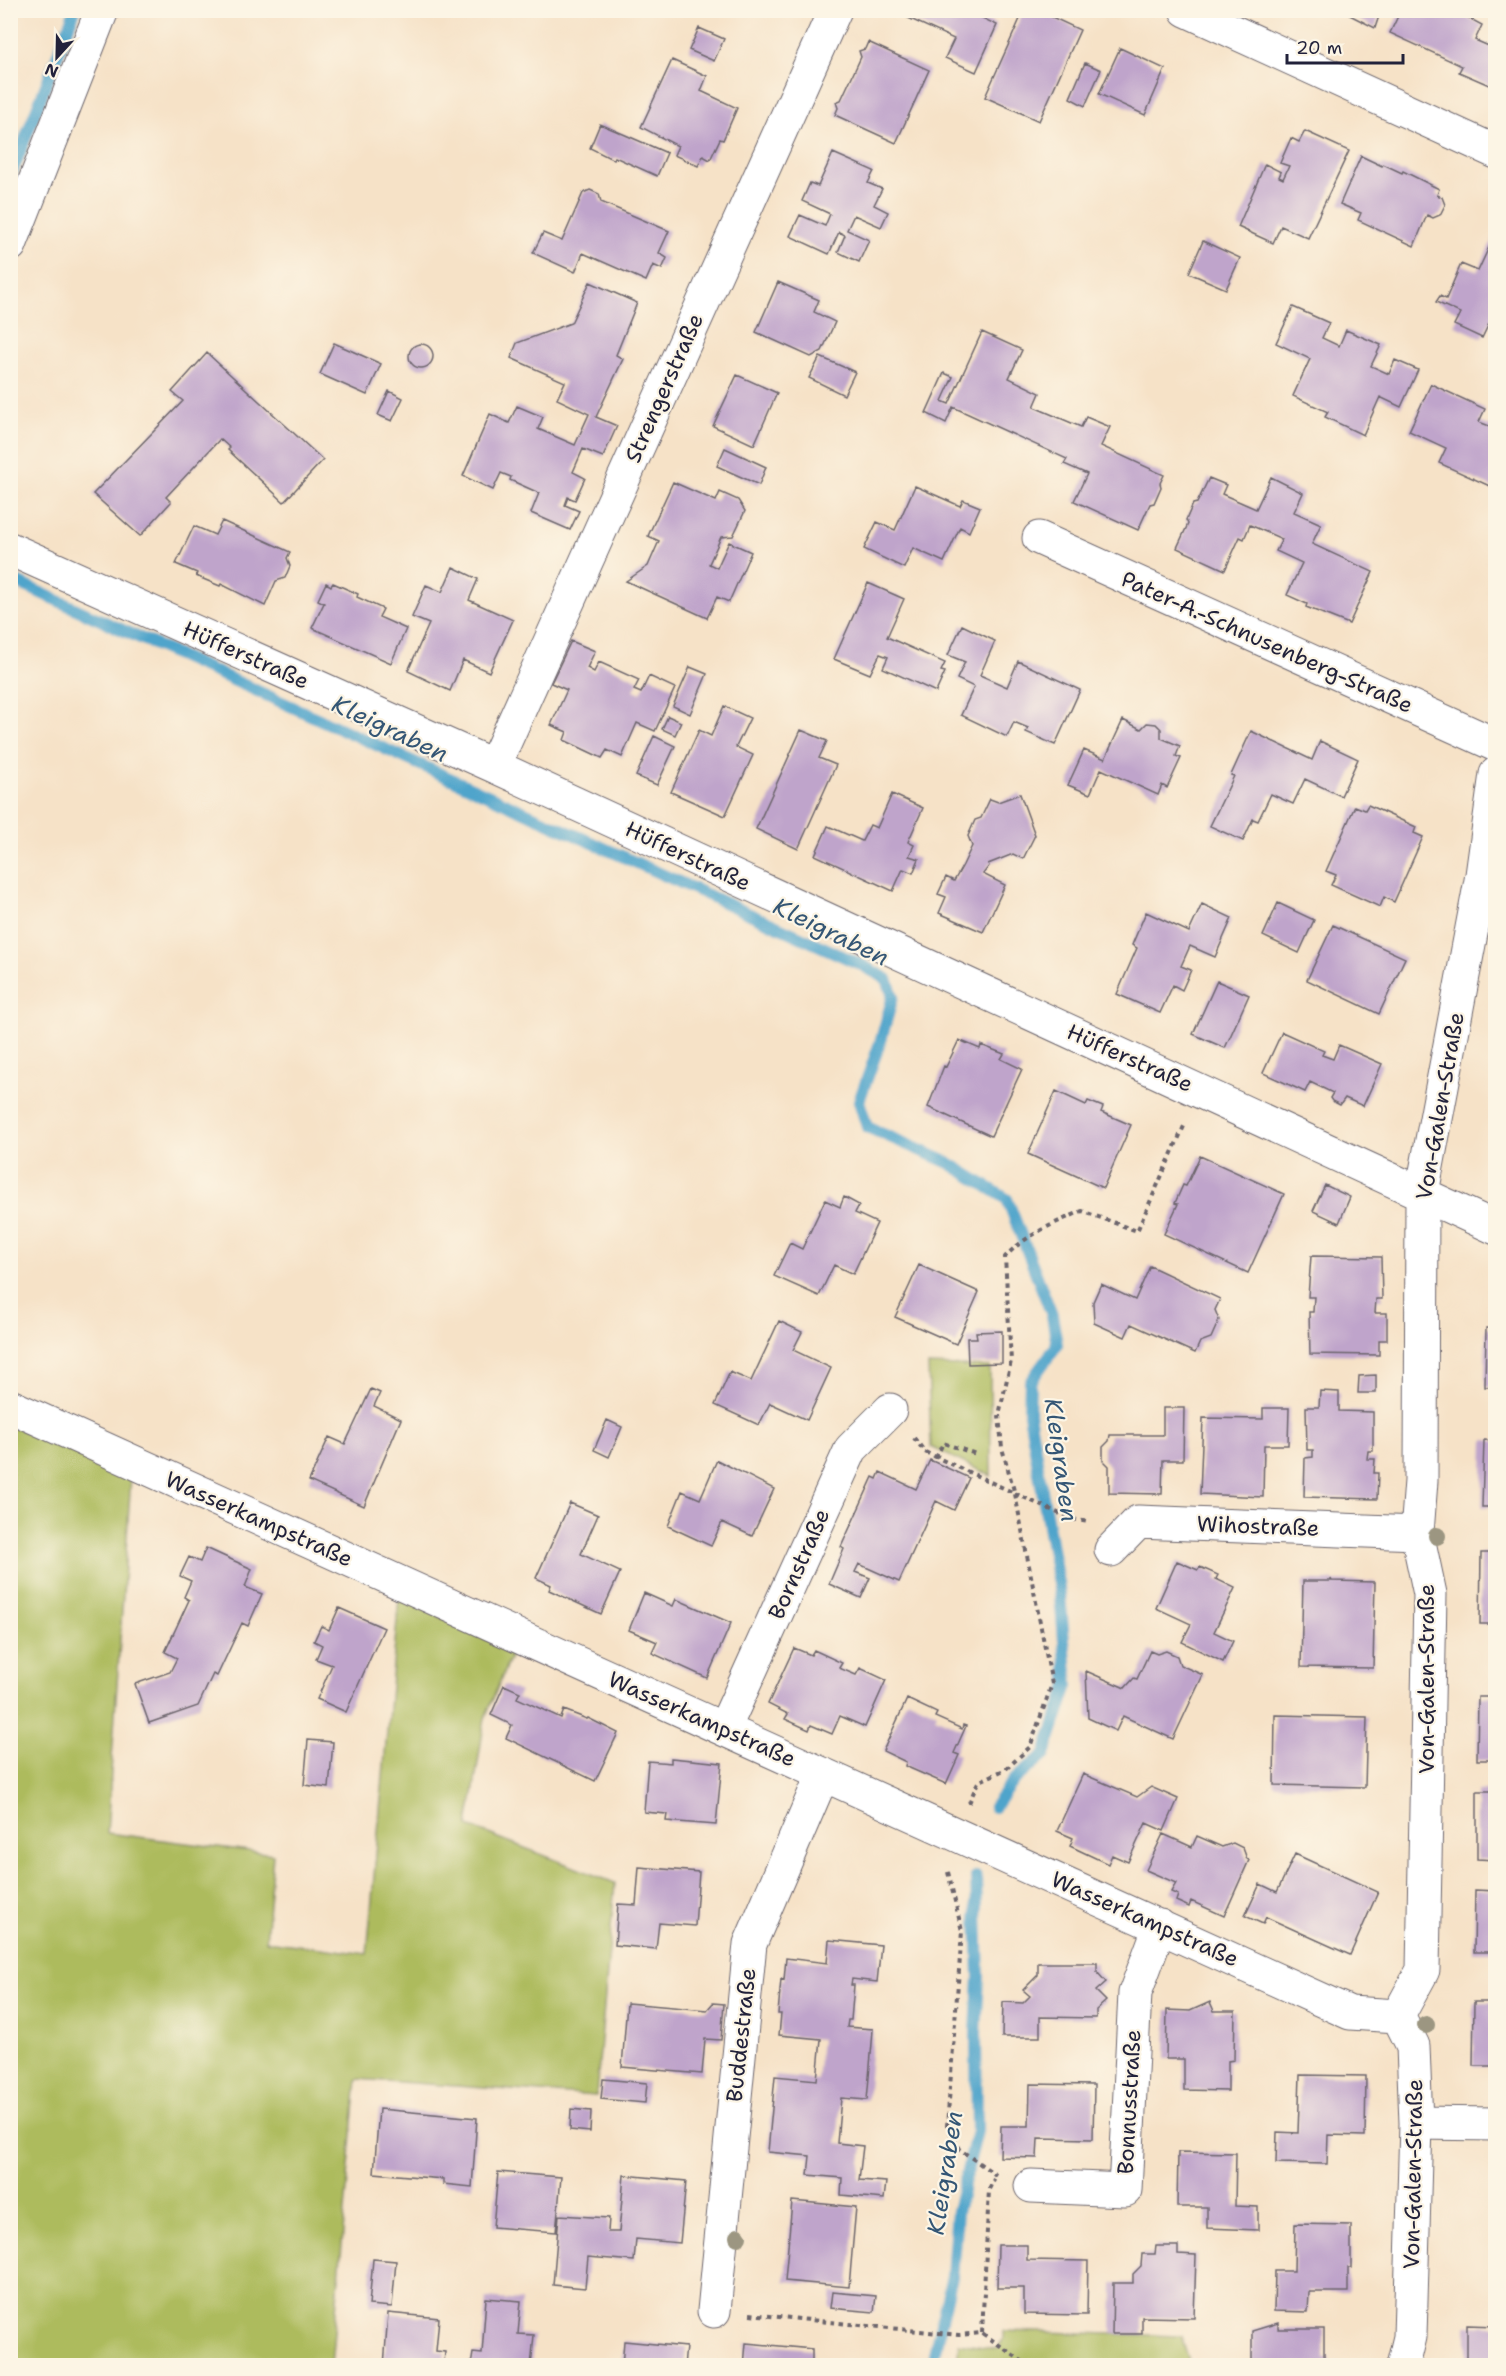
<svg xmlns="http://www.w3.org/2000/svg" width="1506" height="2376" font-family="'Shantell Sans',sans-serif">
<style>
.green{fill:#adbb5d;stroke:#686e4c;stroke-width:1.5}
.lines{fill:none;stroke-linecap:round;stroke-linejoin:round}
.stream{stroke:#4fa4cb;stroke-width:12}
.building{fill:#bfa4cb}
.street-casing{stroke:#6c656c;stroke-width:35}
.path{stroke:#6c656c;stroke-width:4;stroke-dasharray:4.5 4.5;stroke-linecap:butt}
.street{stroke:#fff;stroke-width:33}
.tree{fill:#9c9681}
.labels{text-anchor:middle;dominant-baseline:central;stroke-width:4.5;stroke-linejoin:round;paint-order:stroke}
.street-label{font-size:22px;fill:#22223b;stroke:#fcf5e5}
.water-label{font-size:24px;font-style:italic;fill:#345675;stroke:#fcf5e5}
</style>
<rect width="100%" height="100%" fill="#fcf5e5"/>
<filter id="ink" filterUnits="userSpaceOnUse"><feTurbulence type="fractalNoise" baseFrequency=".0167" numOctaves="2"/><feDisplacementMap in="SourceGraphic" scale="12" xChannelSelector="R" yChannelSelector="G"/><feConvolveMatrix kernelMatrix="1 2 1 2 8 2 1 2 1" color-interpolation-filters="sRGB"/></filter>
<filter id="wash" filterUnits="userSpaceOnUse"><feTurbulence type="fractalNoise" baseFrequency=".008" numOctaves="4" result="noise"/><feDisplacementMap in="SourceGraphic" scale="24" xChannelSelector="R" yChannelSelector="G"/><feGaussianBlur stdDeviation="1.35" result="paint"/><feColorMatrix in="noise" values="0 0 0 0 0 0 0 0 0 0 0 0 0 0 0 0 0 1.4 0 .05"/><feComposite in="paint" operator="in"/></filter>
<g filter="url(#wash)">
<rect width="100%" height="100%" fill="#f6e2c7"/>
<path class="green" d="M928 1365 990 1367 991 1476 931 1447Z
M10 1425 131 1477 107 1833 273 1854 266 1941 367 1954 399 1598 513 1650 485 1718 468 1826 615 1883 596 2096 357 2079 331 2365H11Z
M1004 2331 1181 2336 1190 2365H957L959 2343 996 2349 1004 2340Z"/>
<g class="lines">
<path class="stream" d="M10 178 75 10
M10 579 860 964 887 979 893 996 881 1040 859 1101 867 1127 949 1163 1007 1199 1052 1315 1057 1345 1030 1382 1029 1414 1060 1595 1068 1685 1045 1754 1013 1781 994 1807
M934 2366V2354L952 2276 957 2211 977 2131 976 2032 979 1977 976 1877"/>
</g>
<g id="blocks">
<path class="building" d="M891 10H978L976 15 997 25 976 72 945 58 954 39Z
M1024 10H1037L1080 30 1039 121 985 97Z
M1340 10H1381L1375 28Z
M1397 10H1454L1482 25 1475 40 1491 47 1496 35V88L1459 72 1462 66 1390 33 1399 14Z
M699 28 724 39 714 61 689 50Z
M868 42 929 70 896 143 835 115 838 108 836 102 841 100 861 57 859 51 865 49Z
M1120 48 1165 69 1145 115 1099 94Z
M672 60 707 76 701 91 737 108 723 140 720 139 710 160 703 156 698 166 674 155 678 146 641 127Z
M1085 63 1101 70 1085 106 1070 98Z
M600 124 667 153 657 176 615 157 614 160 590 148Z
M1305 131 1349 151 1308 238 1281 226 1273 243 1238 227 1265 164 1281 172 1279 177 1283 179 1289 166 1280 163 1291 138 1299 142Z
M833 153 874 171 868 183 882 189 874 205 888 212 881 227 854 215 847 230 869 240 859 262 838 252 845 235 839 232 829 254 790 236 800 215 825 226 830 214 802 201 810 183 818 186Z
M1361 156 1382 166 1383 164 1402 173 1403 171 1439 189 1437 195 1442 197 1445 205 1440 215 1433 218 1427 215 1414 246 1358 220 1361 213 1340 204Z
M590 190 599 194 601 202 669 231 659 253 667 258 662 269 653 265 646 281 583 253 575 272 533 253 543 233 562 241 583 193Z
M1496 232V309L1482 338 1454 325 1460 313 1436 302 1440 296 1446 299 1461 264 1478 271Z
M1203 241 1240 258 1226 289 1189 273Z
M590 282 637 303 616 355 623 359 596 417 617 426 603 457 583 449 573 472 585 478 575 500 568 497 565 505 579 511 570 530 531 513 539 493 510 480 511 477 501 473 493 490 463 476 490 414 509 423 517 406 543 417 538 429 575 445 589 414 557 399 565 382 511 358 517 343 571 323Z
M778 282 819 300 814 312 835 322 822 351 811 357 756 332Z
M1293 307 1329 323 1322 338 1339 346 1346 330 1381 345 1371 366 1389 374 1395 360 1418 370 1401 407 1380 397 1363 435 1325 417 1328 412 1293 396 1310 359 1276 343Z
M982 332 1022 350 1009 378 1040 393 1034 407 1081 427 1086 417 1110 427 1101 446 1164 475 1160 483 1161 487 1154 503 1150 504 1138 530 1074 501 1087 474 1064 464 1067 459 953 407 946 423 926 413 944 373 953 377 942 401 949 404Z
M334 343 381 364 367 395 320 374Z
M409 356a12 12 0 1 1 24 0a12 12 0 1 1-24 0Z
M207 353 323 460 284 502 228 450 230 448 220 439 166 497 171 502 140 536 93 494 183 401 172 392Z
M820 357 855 372 844 395 809 378Z
M737 375 777 393 754 445 713 426Z
M1431 384 1485 409 1479 422 1492 427 1496 426V484L1494 488 1439 463 1446 448 1409 431Z
M389 391 403 398 392 421 378 415Z
M725 448 766 467 759 485 717 466Z
M1271 477 1303 493 1294 512 1321 524 1312 544 1373 572 1349 624 1306 607 1307 604 1287 595 1302 563 1276 551 1282 539 1250 525 1244 539 1240 537 1225 570 1177 548 1188 524 1186 520 1193 504 1197 503 1209 478 1226 485 1222 494 1256 509Z
M673 482 716 501 720 492 738 500 745 511 733 536 721 537 709 564 717 568 729 542 751 552 729 602 717 597 707 618 626 581 648 566 659 541 648 536Z
M915 486 960 506 963 500 980 507 969 532 960 527 944 562 913 548 904 568 864 549 877 522 895 530Z
M222 521 290 552 287 558 290 566 285 578 276 581 265 606 221 584 220 586 196 576 197 573 176 564 194 526 215 535Z
M453 567 478 579 469 600 513 620 489 672 463 660 450 691 408 671 429 624 412 617 426 585 442 592Z
M326 583 331 586 333 583 358 594 357 597 383 609 379 617 406 629 391 663 312 628 324 603 318 600Z
M868 583 904 599 887 637 945 663 941 671 945 672 936 692 883 668 888 657 880 654 870 674 834 659Z
M962 625 995 641 980 675 1007 687 1018 661 1080 690 1055 745 1026 732 1028 728 1014 722 1007 737 961 715 974 687 957 679 965 662 948 655Z
M571 641 595 651 587 668 594 672 599 662 639 680 634 690 641 693 649 676 675 688 655 731 637 723 622 757 607 750 602 758 564 740 567 732 551 725 567 690 551 683Z
M690 667 707 674 690 714 673 706Z
M724 706 750 718 736 747 753 755 725 816 671 792 699 730 711 736Z
M668 716 681 722 675 735 662 729Z
M1123 720 1141 729 1147 723 1156 724 1161 729V738L1180 746 1176 756 1181 758 1167 788 1162 785 1158 795 1101 769 1090 794 1068 785 1084 750 1105 759Z
M801 730 827 741 819 758 836 765 798 849 756 829Z
M1251 731 1312 760 1320 741 1358 759 1341 796 1305 779 1293 804 1271 794 1258 821 1253 819 1243 841 1210 826 1234 776 1231 775Z
M654 736 675 746 657 785 636 776Z
M892 794 923 808 908 842 914 845 909 856 919 859 913 873 903 869 893 891 815 855 828 826 862 841 870 825 877 828Z
M1020 794 1035 835 1023 859 1013 854 988 864 989 866 983 874 1005 885 983 932 939 913 946 897 938 894 946 877 954 881 963 865 972 846 968 836 975 820 981 818 990 799 998 802Z
M1368 805 1416 827 1414 833 1423 837 1394 902 1384 897 1380 907 1331 885 1336 875 1326 871 1355 806 1365 810Z
M1278 903 1314 920 1299 953 1263 936Z
M1202 904 1232 918 1215 957 1190 946 1181 966 1191 970 1182 990 1173 985 1160 1013 1117 994 1137 948 1132 945 1146 912 1189 932Z
M1333 925 1405 958 1379 1014 1307 980Z
M1217 981 1249 995 1225 1048 1193 1034Z
M1282 1032 1324 1051 1322 1055 1333 1059 1339 1045 1382 1064 1363 1106 1345 1098 1340 1105 1332 1101 1330 1098 1333 1093 1310 1082 1305 1092 1263 1073Z
M959 1040 980 1049 981 1045 1004 1054 1001 1059 1022 1069 991 1136 928 1107 944 1066 946 1067Z
M1056 1091 1086 1105 1088 1101 1103 1107 1101 1112 1131 1125 1103 1188 1028 1154Z
M1200 1156 1284 1194 1248 1273 1164 1234 1178 1204 1175 1203 1183 1185 1186 1186Z
M1325 1185 1350 1197 1339 1223 1313 1211Z
M844 1197 859 1205 855 1213 877 1223 853 1274 834 1265 819 1296 774 1276 790 1243 802 1249 825 1200 840 1207Z
M1311 1256 1381 1257 1382 1299H1376L1375 1313H1387V1340H1379V1355L1310 1354 1309 1312H1313L1314 1297H1308Z
M919 1265 979 1292 956 1344 895 1317Z
M1150 1266 1220 1299 1215 1310 1219 1320 1211 1338 1200 1342 1195 1353 1131 1324 1125 1337 1094 1323 1093 1302 1101 1284 1135 1300Z
M779 1321 802 1332 793 1350 831 1368 807 1420 770 1403 759 1425 715 1405 730 1372 751 1381Z
M1486 1328H1496V1387H1485Z
M1002 1331V1363L968 1364 967 1338H977L976 1332Z
M1376 1375V1393H1358L1359 1376Z
M371 1389 380 1393 374 1406 401 1419 364 1506 309 1481 329 1437 345 1444Z
M1320 1391 1339 1392V1411L1373 1412V1451H1368L1367 1459H1375L1374 1473H1378L1377 1499 1304 1497 1305 1458 1313 1457V1450H1307L1306 1407H1319Z
M1163 1408H1184L1183 1460H1163L1162 1494 1109 1493V1466L1103 1460V1447L1109 1441 1110 1435H1163Z
M1263 1408H1289L1288 1445H1264L1263 1497 1200 1494 1203 1418 1263 1419Z
M607 1420 622 1427 609 1457 594 1450Z
M1484 1440 1496 1441V1507H1482Z
M717 1460 774 1489 752 1536 722 1522 711 1546 668 1526 682 1491 700 1499Z
M930 1460 969 1478 954 1510 936 1501 899 1582 859 1564 855 1572 870 1578 861 1598 829 1584 844 1549 841 1547 873 1477 877 1479 880 1472 916 1489Z
M570 1503 598 1515 581 1554 620 1572 601 1614 549 1590 551 1585 536 1578Z
M206 1548 252 1569 245 1587 262 1594 248 1626 242 1623 217 1676 213 1674 198 1706 149 1723 135 1684 170 1672 177 1658 165 1652 189 1600 184 1597 191 1581 180 1576 189 1557 200 1562Z
M1481 1553H1496V1624H1480Z
M1177 1561 1198 1570 1200 1567 1218 1575 1216 1579 1235 1588 1214 1632 1233 1641 1223 1662 1182 1642 1191 1624 1156 1608Z
M1331 1579 1332 1581 1375 1582 1373 1668 1301 1667 1303 1581H1331Z
M644 1593 673 1606 676 1599 731 1623 707 1678 652 1653 657 1642 629 1630Z
M339 1608 384 1628 346 1712 317 1699 332 1665 316 1659 322 1645 314 1641 321 1626 329 1630Z
M794 1648 811 1655 814 1650 842 1663 839 1668 856 1675 860 1668 886 1680 865 1727 840 1716 832 1734 811 1725 809 1730 785 1719 788 1714 768 1704Z
M1150 1651 1157 1654 1166 1651 1177 1656 1180 1665 1203 1675 1173 1739 1123 1716 1116 1731 1088 1718 1086 1671 1125 1688 1134 1678 1137 1679Z
M504 1685 520 1692 517 1698 561 1718 564 1710 587 1719 588 1718 618 1733 595 1781 506 1738 512 1725 491 1715Z
M1478 1697H1496V1760H1477Z
M907 1699 937 1713 935 1717 962 1729 963 1725 966 1726 954 1753 959 1755 946 1784 905 1766 906 1762 883 1751Z
M1275 1715 1367 1717 1365 1787 1274 1785Z
M308 1740 333 1742 329 1788 304 1785Z
M671 1758 722 1763 716 1825 666 1821 667 1814 644 1812 648 1761 671 1763Z
M1083 1774 1137 1797 1151 1787 1178 1799 1164 1831 1146 1823 1128 1862 1112 1855 1108 1864 1070 1846 1073 1838 1057 1831Z
M1477 1791H1496V1860L1477 1859Z
M1163 1834 1192 1847 1197 1836 1222 1847 1233 1843 1243 1848 1247 1859 1249 1860 1224 1916 1191 1901 1189 1907 1176 1901 1178 1895 1171 1892 1176 1883 1146 1870Z
M1295 1854 1378 1892 1350 1955 1266 1917 1263 1924 1245 1916 1260 1884 1277 1892Z
M639 1867 699 1872 695 1926 659 1923 656 1949 615 1945 618 1904 636 1905Z
M1475 1890 1496 1891V1952H1474Z
M829 1940 881 1945 877 1982 852 1979 851 1985H854L851 2020H848L847 2027 873 2029 872 2043 867 2100 841 2098 837 2143 863 2146 859 2180 886 2182 884 2199 841 2195 842 2178 808 2175 810 2156 768 2152 775 2076 817 2080 821 2039 779 2035 781 2014H778L781 1979 784 1980 786 1958 827 1963Z
M1038 1963H1097V1972L1106 1982 1096 1991 1106 2001 1096 2010V2018L1040 2017V2037H1002L1003 2002 1023 2003 1030 1996 1023 1990 1038 1975Z
M1210 2002 1214 2011H1235L1234 2060 1228 2061V2091L1184 2090V2059H1166L1167 2010 1190 2011Z
M1474 2002H1496V2066H1473Z
M627 2003 707 2010 713 2003 724 2004 721 2040 705 2039 702 2074 622 2067Z
M1300 2075 1366 2076 1365 2136 1328 2135 1327 2164 1276 2163 1277 2132 1298 2133Z
M603 2079 647 2083 645 2103 601 2099Z
M1030 2084 1094 2085 1093 2139 1038 2138 1037 2158 1000 2157 1001 2126H1029Z
M379 2109 477 2118 472 2187 443 2184V2179L374 2173Z
M571 2109 591 2111 590 2132 570 2130Z
M1178 2152 1236 2153 1235 2206 1258 2207V2230L1207 2228V2207H1177Z
M498 2172 561 2177 556 2232 493 2227Z
M624 2175 686 2181 680 2243 636 2239 634 2261 588 2257 585 2288 553 2285 559 2215 609 2218 608 2232H619Z
M792 2201 856 2207 849 2287 785 2281Z
M1295 2224 1351 2225V2268H1348V2292H1309L1308 2312 1274 2311 1275 2271H1294Z
M998 2245H1027V2260L1088 2261 1087 2315 1024 2314V2288H997Z
M1156 2246H1178V2254L1196 2255 1194 2318 1142 2317V2334H1112L1113 2283H1133V2274L1141 2266 1142 2254H1155Z
M373 2259 396 2261 392 2307 369 2305Z
M832 2292 876 2296 874 2312 830 2308Z
M486 2298 521 2301 518 2334 534 2335 531 2366H471L473 2353 482 2354Z
M388 2313 439 2318 436 2351 445 2352 444 2363 435 2362V2366H384Z
M1278 2323V2329H1324V2359H1330L1329 2366H1252V2331Z
M1467 2325 1496 2326V2366H1467Z
M624 2341 686 2347 684 2366H622Z
M746 2343 812 2349V2366H744Z"/>
</g>
</g>
<g filter="url(#ink)">
<use href="#blocks" fill-opacity="0" stroke="#6c656c" stroke-width="1.5"/>
<g class="lines">
<g class="street-casing">
<path id="street" d="M1186 10 1496 152
M10 245 102 10
M1039 538 1496 745
M10 549 494 766 1496 1228
M494 766 835 10
M10 1406 1350 2013 1398 2016
M1111 1550 1138 1522 1417 1533
M724 1729 851 1449 890 1410
M1416 2123 1496 2124
M1031 2186 1125 2190 1135 1993 1160 1926
M714 2311 750 1944 823 1774
M1403 2366 1410 2337 1416 2123 1413 2046 1398 2016 1423 1970 1430 1594 1417 1533 1421 1481 1422 1193 1482 875 1496 774"/>
</g>
<path class="path" d="M914 1438 925 1452 1071 1519 1089 1522
M936 1458 943 1443 976 1454
M969 1803 978 1782 1006 1769 1030 1747 1052 1684 1015 1494 1002 1448 999 1415 1011 1361 1005 1257C1025 1235 1055 1223 1082 1211L1137 1231 1185 1124
M948 1872 962 1931 947 2126 959 2149 996 2175
M750 2314 959 2335 982 2333 1029 2366
M982 2333 989 2189 994 2179"/>
<use href="#street" class="street"/>
</g>
<g class="tree">
<circle cx="1437" cy="1536" r="9"/>
<circle cx="1426" cy="2025" r="9"/>
<circle cx="738" cy="2237" r="9"/>
</g>
</g>
<g class="labels">
<g class="street-label">
<text transform="translate(664 388) rotate(-66)">Strengerstraße</text>
<text transform="translate(1267 642) rotate(24)">Pater-A.-Schnusenberg-Straße</text>
<text transform="translate(246 655) rotate(24)">Hüfferstraße</text>
<text transform="translate(688 856) rotate(25)">Hüfferstraße</text>
<text transform="translate(1130 1058) rotate(24)">Hüfferstraße</text>
<text transform="translate(1440 1106) rotate(-80)">Von-Galen-Straße</text>
<text transform="translate(259 1519) rotate(24)">Wasserkampstraße</text>
<text transform="translate(1258 1526) rotate(2)">Wihostraße</text>
<text transform="translate(799 1564) rotate(-66)">Bornstraße</text>
<text transform="translate(1426 1679) rotate(-90)">Von-Galen-Straße</text>
<text transform="translate(702 1719) rotate(24)">Wasserkampstraße</text>
<text transform="translate(1145 1919) rotate(24)">Wasserkampstraße</text>
<text transform="translate(741 2035) rotate(-84)">Buddestraße</text>
<text transform="translate(1129 2102) rotate(-87)">Bonnusstraße</text>
<text transform="translate(1413 2174) rotate(-89)">Von-Galen-Straße</text>
</g>
<g class="water-label">
<text transform="translate(390 729) rotate(25)">Kleigraben</text>
<text transform="translate(831 932) rotate(26)">Kleigraben</text>
<text transform="translate(1061 1460) rotate(82)">Kleigraben</text>
<text transform="translate(945 2173) rotate(-81)">Kleigraben</text>
</g>
</g>
<rect width="1506" height="2376" fill="none" stroke="#fcf5e5" stroke-width="36"/>
<g transform="translate(57 57) rotate(202)" stroke="#fcf5e5" stroke-width="4.5" paint-order="stroke">
<path d="M0-4.5L10 22L0 15L-10 22Z" fill="#22223b"/>
<text y="-9" font-size="16" font-weight="bold" text-anchor="middle" fill="#22223b">N</text>
</g>
<path d="M1287 54v9h116v-9" fill="none" stroke="#22223b" stroke-width="3"/>
<text x="1296" y="54" font-size="18" fill="#22223b" stroke="#fcf5e5" stroke-width="4.5" paint-order="stroke">20 m</text>
</svg>
